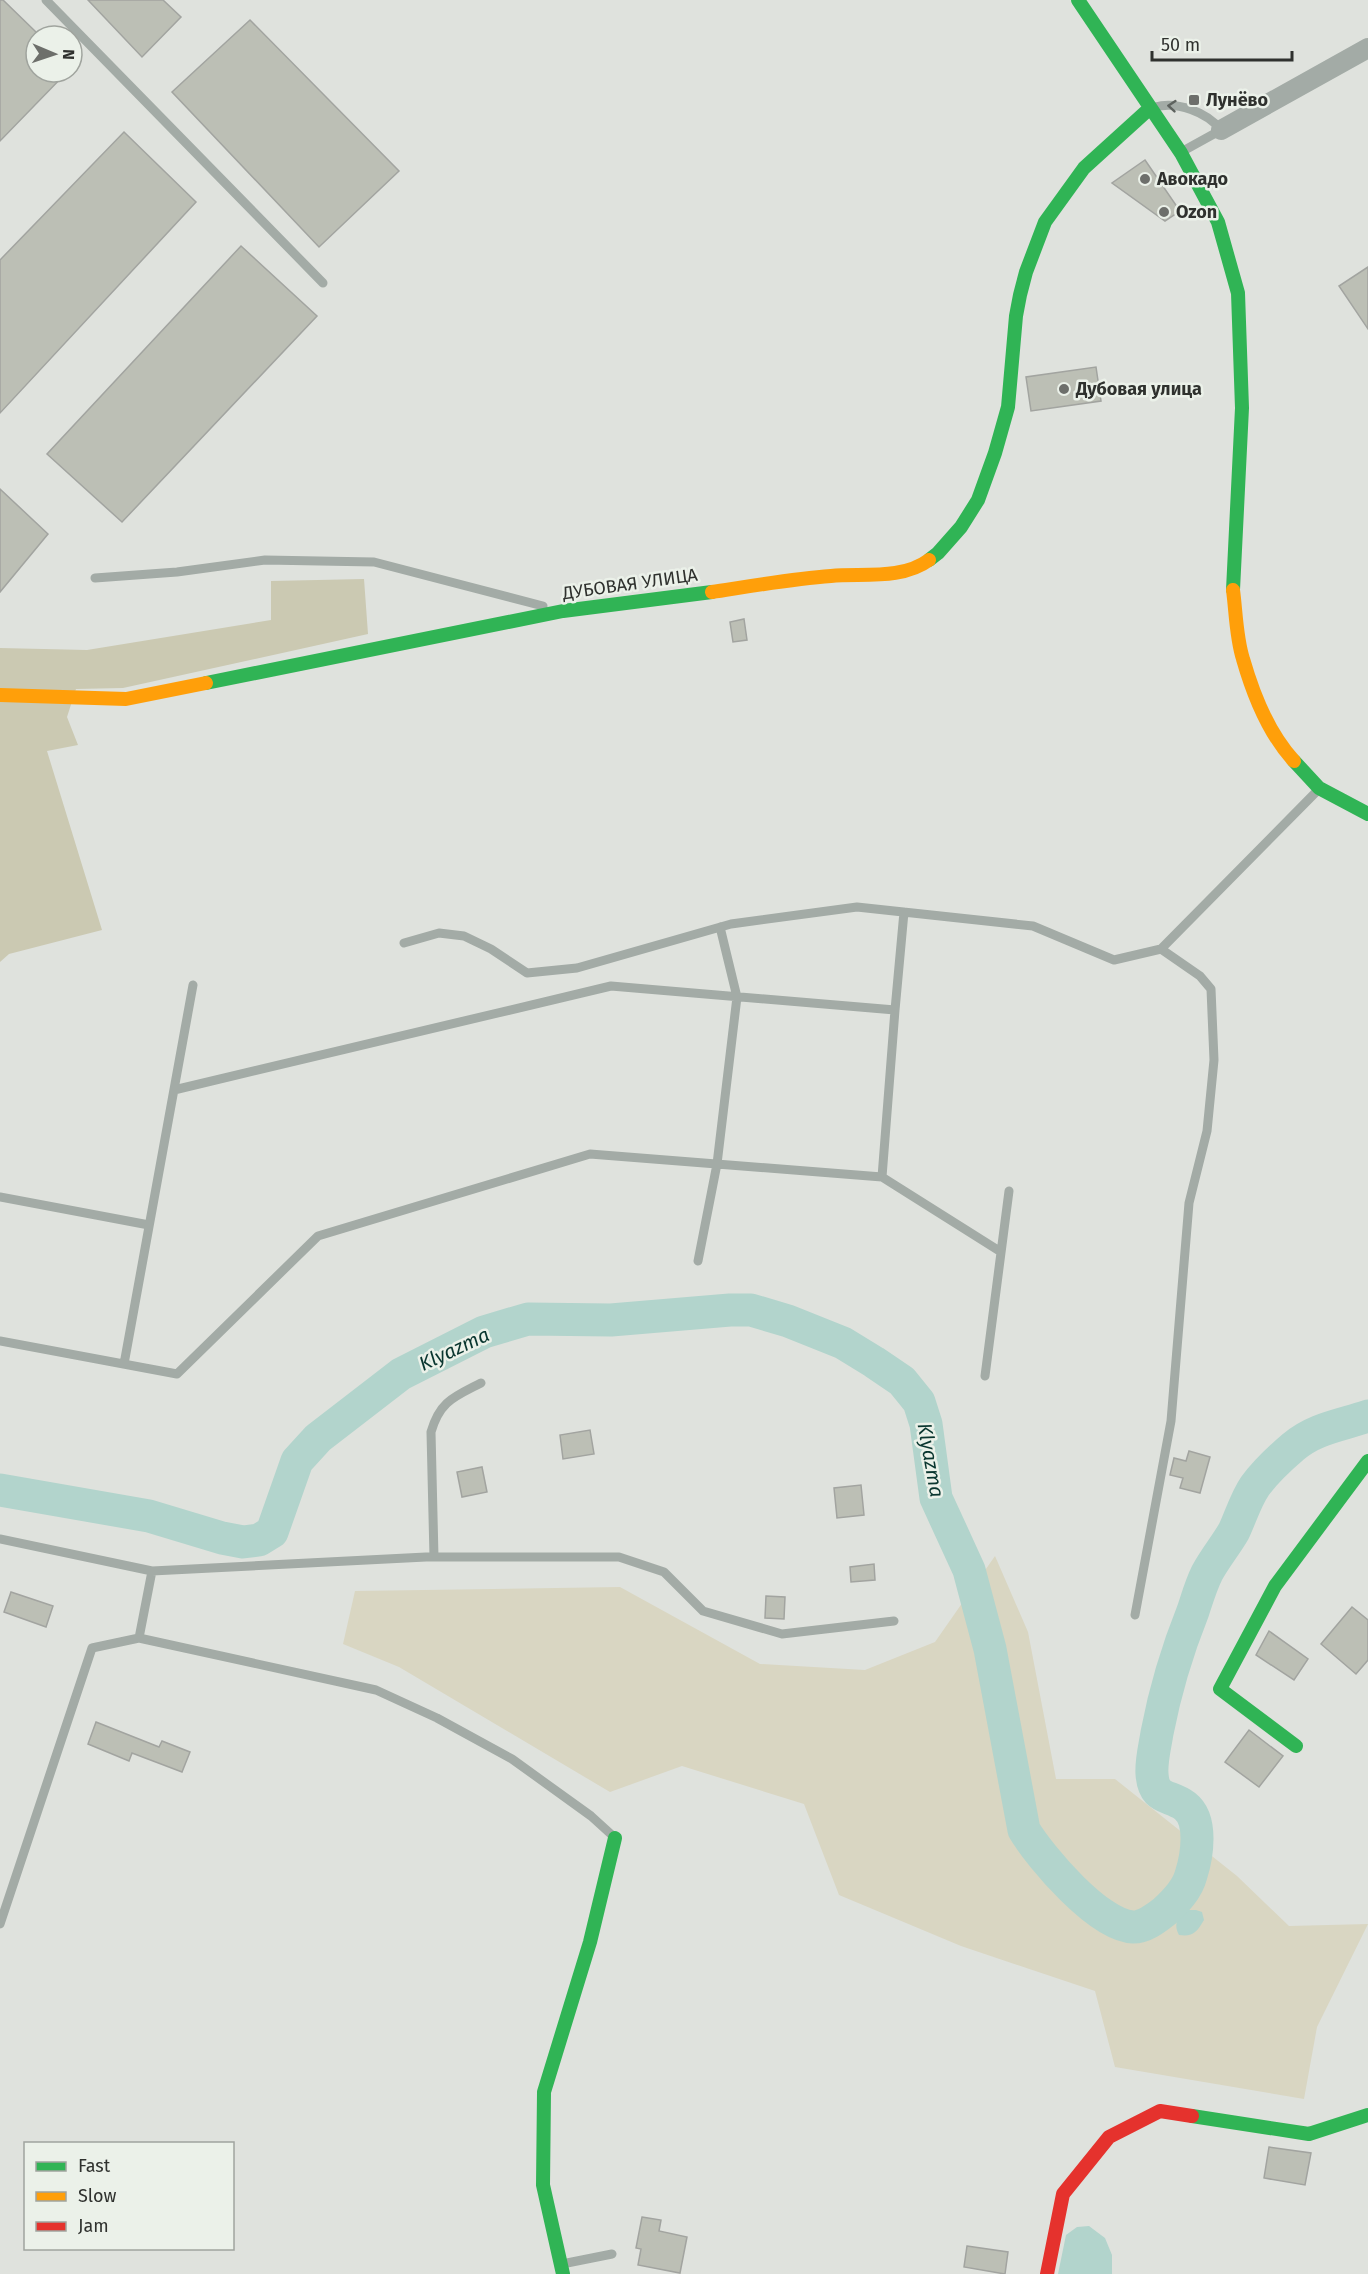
<svg xmlns="http://www.w3.org/2000/svg" width="1368" height="2274" font-family="'Fira Sans',sans-serif">
<style>
.green{fill:#d9d6c2}
.forest{fill:#cbc9b2}
.water{fill:#b2d4cc}
.lines{fill:none;stroke-linecap:round;stroke-linejoin:round}
.river{stroke:#b2d4cc;stroke-width:33}
.building{fill:#bcbfb5;stroke:#a2a4a0;stroke-width:1.5}
.lane{stroke:#a3aba6;stroke-width:9}
.street{stroke:#a3aba6;stroke-width:20}
.fast{stroke:#30b455;stroke-width:14}
.slow{stroke:#ff9f0a;stroke-width:14}
.jam{stroke:#e5322d;stroke-width:14}
.oneway{stroke:#5d625e}
.poi-dot{fill:#6d6f6b;stroke:#ebf1e9;stroke-width:2}
.labels{text-anchor:middle;dominant-baseline:central;stroke-width:5;stroke-linejoin:round;paint-order:stroke}
.poi-label{font-size:18px;font-weight:bold;fill:#2f312e;stroke:#ebf1e9;text-anchor:start}
.street-label{font-size:18px;fill:#2f312e;stroke:#ebf1e9}
.water-label{font-size:20px;font-style:italic;fill:#09362f;stroke:#ebf1e9}
</style>
<rect width="100%" height="100%" fill="#dfe2dd"/>
<path class="green" d="M995 1556 1028 1632 1056 1779H1115L1237 1876 1289 1926 1368 1924 1317 2027 1304 2099 1115 2067 1095 1991 961 1946 839 1895 804 1804 682 1766 610 1792 399 1667 343 1644 355 1591 620 1587 760 1664 865 1670 935 1642Z"/>
<path class="forest" d="M364 579 368 634 123 688 76 689 67 717 78 745 47 751 102 930 9 954 0 962V648L87 650 271 620V581Z"/>
<path class="water" d="M1185 1910H1196L1202 1912 1204 1920C1197 1932 1193 1937 1179 1935 1173 1924 1178 1918 1185 1910Z
M1089 2226 1105 2238 1112 2255V2274H1058L1066 2235 1077 2227Z"/>
<g class="lines">
<path class="river" d="M0 1490 149 1516 222 1538 243 1542 259 1540 272 1532 297 1461 318 1438 401 1374 484 1332 528 1319 611 1320 730 1310H751L788 1321 843 1343 874 1362 902 1381 919 1402 926 1424 936 1498 969 1570 990 1649 1024 1830C1041 1858 1099 1926 1133 1927 1145 1927 1156 1918 1165 1911 1176 1901 1187 1890 1191 1875 1197 1856 1203 1820 1185 1806 1169 1794 1154 1801 1152 1774 1151 1761 1155 1746 1157 1733 1165 1691 1177 1651 1193 1611 1197 1599 1201 1585 1207 1573 1215 1558 1226 1545 1234 1531 1241 1516 1246 1499 1255 1486 1266 1471 1279 1459 1293 1447 1315 1428 1342 1425 1368 1416"/>
</g>
<path class="building" d="M0 0H3L36 32V72H67L0 141Z
M88 0H163L181 17 142 57Z
M250 20 399 171 319 247 172 92Z
M124 132 196 202 0 413V260Z
M1145 160 1180 211 1165 221 1112 183Z
M241 246 317 316 122 522 47 454Z
M1368 267V329L1339 286Z
M1096 367 1101 401 1031 411 1026 377Z
M0 489 48 534 0 592Z
M744 619 747 640 733 642 730 622Z
M590 1430 594 1454 563 1459 560 1435Z
M1189 1451 1210 1457 1200 1493 1180 1488 1183 1478 1170 1475 1174 1458 1186 1461Z
M482 1467 487 1492 462 1497 457 1472Z
M861 1485 864 1515 837 1518 834 1488Z
M874 1564 875 1580 851 1582 850 1567Z
M11 1592 53 1606 46 1627 4 1612Z
M766 1596 785 1597 784 1619 765 1618Z
M1352 1607 1368 1620V1660L1356 1674 1321 1644Z
M1269 1631 1308 1659 1294 1680 1256 1655Z
M96 1722 159 1747 162 1741 190 1752 182 1772 132 1753 129 1761 88 1744Z
M1249 1730 1283 1756 1259 1787 1225 1762Z
M1269 2147 1311 2153 1305 2185 1264 2178Z
M642 2217 661 2220 659 2231 687 2237 680 2273 638 2265 641 2249 636 2248Z
M967 2246 1008 2252 1005 2274 964 2267Z"/>
<g class="lines">
<path class="lane" d="M46 0 323 283
M1155 107C1177 101 1207 112 1221 130L1183 151
M95 578 177 572 265 560 374 562 543 606
M404 943 439 933 464 936 491 949 527 973 577 968 731 924 857 907 1033 926 1114 960 1161 949 1318 790
M895 1010 904 912
M174 1090 611 986 895 1010 882 1177
M0 1197 149 1225
M698 1261 717 1164 737 997 720 927
M0 1341 177 1374 318 1236 590 1154 882 1177 1001 1252
M124 1364 193 985
M985 1376 1009 1191
M0 1539 152 1571
M434 1557 431 1432C440 1401 454 1397 481 1383
M1135 1615 1171 1421 1189 1203 1207 1131 1214 1060 1211 989 1200 976 1161 949
M613 1836 591 1816 512 1759 437 1718 376 1690 139 1638 152 1571 426 1557H619L664 1572 703 1611 782 1634 894 1621
M0 1924 92 1648 139 1638
M562 2264 612 2254"/>
<path class="street" d="M1221 130 1368 48"/>
<path class="fast" d="M1078 0 1181 153 1218 222 1238 293 1242 408 1233 590
M929 560 938 553 961 527 978 500 995 453 1008 407 1016 316 1020 295 1026 272 1045 222 1084 168 1149 109
M206 683 563 611 712 592
M1294 761 1319 788 1368 814
M1296 1746 1220 1689 1275 1586 1368 1461
M1192 2116 1309 2134 1368 2115
M563 2274 543 2185 544 2092 590 1942 615 1838"/>
<path class="slow" d="M1233 590C1236 612 1236 637 1243 659 1253 694 1269 734 1294 761
M712 592C751 586 791 579 831 576 862 573 902 580 929 560
M0 695 126 699 206 683"/>
<path class="jam" d="M1047 2274 1063 2194 1109 2137 1160 2111 1192 2116"/>
</g>
<defs><path id="oneway-chevron" d="M-2-3.5L2.5 0L-2 3.5" fill="none" stroke-width="1.6" stroke-linecap="round" stroke-linejoin="round" transform="scale(1.5)"/></defs>
<use class="oneway" href="#oneway-chevron" transform="translate(1172 106) rotate(-175)"/>
<g class="poi-dot">
<rect x="1188" y="94" width="12" height="12" rx="3"/>
<circle cx="1145" cy="179" r="6"/>
<circle cx="1164" cy="212" r="6"/>
<circle cx="1064" cy="389" r="6"/>
</g>
<g class="labels">
<g class="poi-label">
<text x="1206" y="100">Лунёво</text>
<text x="1157" y="179">Авокадо</text>
<text x="1176" y="212">Ozon</text>
<text x="1076" y="389">Дубовая улица</text>
</g>
<g class="street-label">
<text transform="translate(630 584) rotate(-8)">ДУБОВАЯ УЛИЦА</text>
</g>
<g class="water-label">
<text transform="translate(454 1349) rotate(-25)">Klyazma</text>
<text transform="translate(931 1460) rotate(80)">Klyazma</text>
</g>
</g>
<rect x="24" y="2142" width="210" height="108" fill="#ebf1e9" stroke="#a0a49e" stroke-width="1.5"/>
<rect x="36" y="2162" width="30" height="9" fill="#30b455" stroke="#a0a49e" stroke-width="1.5"/>
<text x="78" y="2172" font-size="18" fill="#2f312e">Fast</text>
<rect x="36" y="2192" width="30" height="9" fill="#ff9f0a" stroke="#a0a49e" stroke-width="1.5"/>
<text x="78" y="2202" font-size="18" fill="#2f312e">Slow</text>
<rect x="36" y="2222" width="30" height="9" fill="#e5322d" stroke="#a0a49e" stroke-width="1.5"/>
<text x="78" y="2232" font-size="18" fill="#2f312e">Jam</text>
<g transform="translate(54 54) rotate(92)"><circle r="28" fill="#ebf1e9" stroke="#a0a49e" stroke-width="1.5"/>
<path d="M0-4.5L10 22L0 15L-10 22Z" fill="#6d6f6b"/>
<text y="-9" font-size="16" font-weight="bold" text-anchor="middle" fill="#2f312e">N</text>
</g>
<path d="M1152 51v9h140v-9" fill="none" stroke="#2f312e" stroke-width="3"/>
<text x="1161" y="51" font-size="18" fill="#2f312e" stroke="#ebf1e9" stroke-width="4.5" paint-order="stroke">50 m</text>
</svg>
